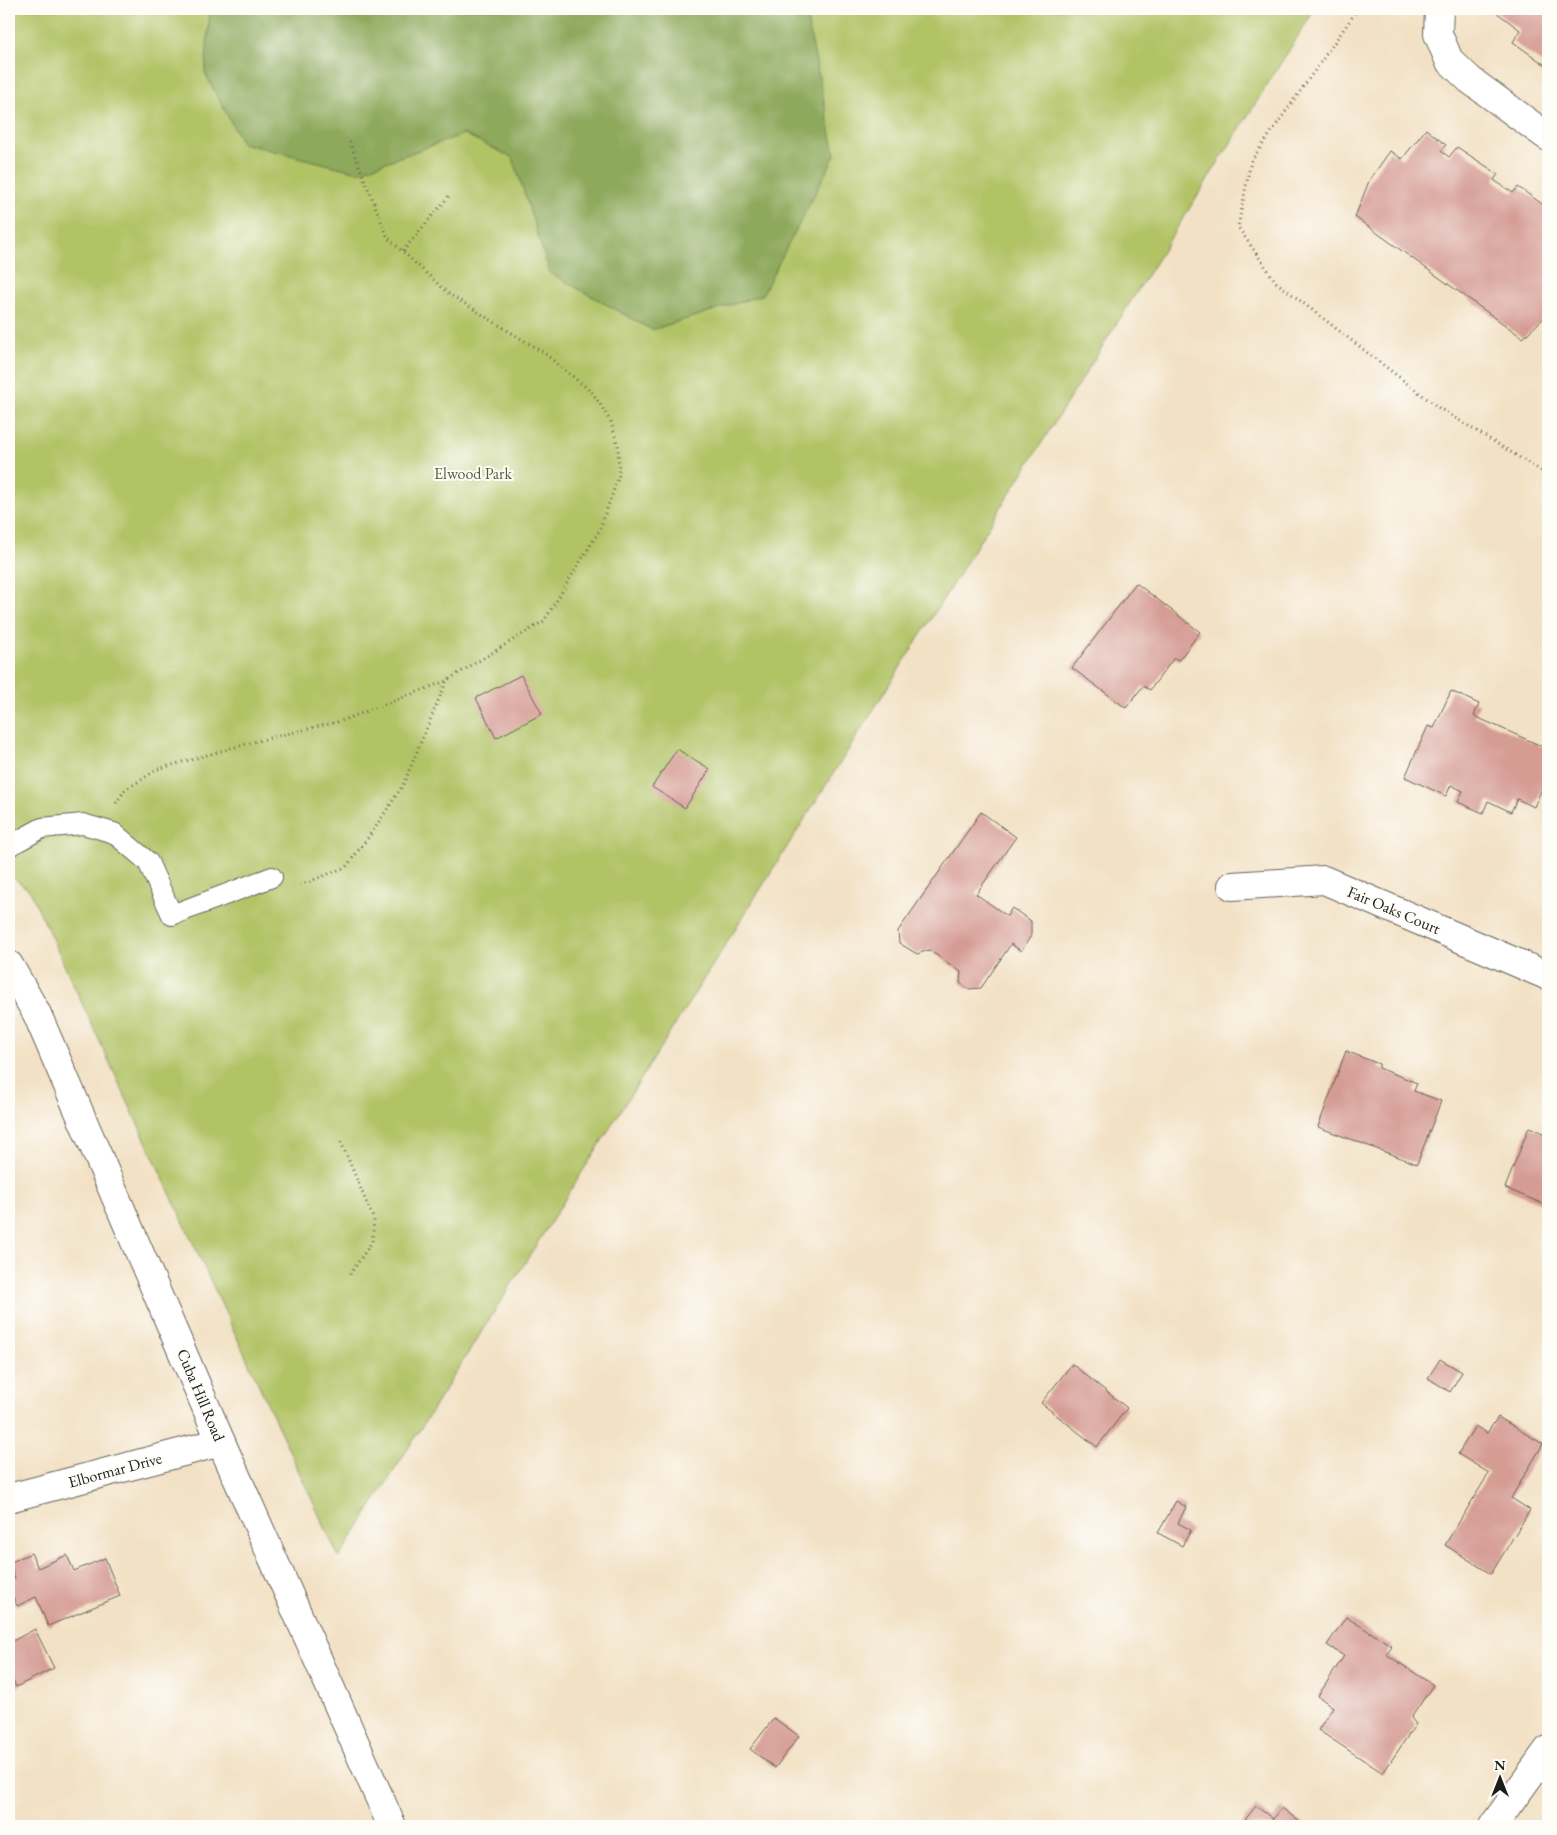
<svg xmlns="http://www.w3.org/2000/svg" width="1557" height="1835" font-family="'EB Garamond',serif">
<style>
.green{fill:#b2c366;stroke:#677041}
.forest{fill:#8da95b;stroke:#54623c}
.building{fill:#d59c94}
.lines{fill:none;stroke-linecap:round;stroke-linejoin:round}
.lane-casing{stroke:#676157;stroke-width:22}
.street-casing{stroke:#676157;stroke-width:30}
.secondary-casing{stroke:#676157;stroke-width:30}
.path{stroke:#676157;stroke-width:3;stroke-dasharray:1 4;stroke-linecap:butt}
.lane{stroke:#fff;stroke-width:20}
.street{stroke:#fff;stroke-width:28}
.secondary{stroke:#fff;stroke-width:28}
.labels{text-anchor:middle;dominant-baseline:central;stroke-width:4;stroke-linejoin:round;paint-order:stroke}
.park-label{font-size:16px;fill:#585f3a;stroke:#fdfcf7}
.street-label{font-size:16px;fill:#1c1c1c;stroke:#fdfcf7}
</style>
<rect width="100%" height="100%" fill="#fdfcf7"/>
<filter id="ink" filterUnits="userSpaceOnUse"><feTurbulence type="fractalNoise" baseFrequency=".02" numOctaves="2"/><feDisplacementMap in="SourceGraphic" scale="10" xChannelSelector="R" yChannelSelector="G"/><feConvolveMatrix kernelMatrix="1 2 1 2 8 2 1 2 1" color-interpolation-filters="sRGB"/></filter>
<filter id="wash" filterUnits="userSpaceOnUse"><feTurbulence type="fractalNoise" baseFrequency=".0096" numOctaves="4" result="noise"/><feDisplacementMap in="SourceGraphic" scale="20" xChannelSelector="R" yChannelSelector="G"/><feGaussianBlur stdDeviation="1.12" result="paint"/><feColorMatrix in="noise" values="0 0 0 0 0 0 0 0 0 0 0 0 0 0 0 0 0 1.4 0 .05"/><feComposite in="paint" operator="in"/></filter>
<g filter="url(#wash)">
<rect width="100%" height="100%" fill="#f2e1c4"/>
<path class="green" d="M9 9H1315L339 1558 30 891 9 874Z"/>
<path class="forest" d="M210 9H805L835 155 762 295 652 330 550 273 513 158 464 134 358 172 242 143 205 73Z"/>
<g id="blocks">
<path class="building" d="M1492 9H1548V67L1513 42 1520 30Z
M1426 129 1446 145 1441 151 1449 157 1457 147 1498 174 1494 180 1513 193 1518 187 1548 208V314L1523 338 1355 217 1369 181 1390 151 1402 159Z
M1136 583 1200 632 1179 660 1174 658 1150 690 1143 686 1126 708 1072 668Z
M521 675 542 714 496 738 476 698Z
M1451 691 1479 704 1474 716 1548 749V775L1534 807 1517 799 1511 812 1488 801 1483 813 1458 802 1463 791 1451 785 1446 796 1405 777 1428 726 1434 728Z
M677 749 710 769 685 808 652 787Z
M981 812 1016 837 976 894 1007 916 1012 908 1031 921V936L1021 951 1011 944 981 988 968 989 960 983 961 972 929 950 917 954 899 943 898 931Z
M1346 1051 1379 1064V1068L1417 1083 1414 1091 1441 1101 1417 1164 1318 1127Z
M1529 1127 1548 1135V1206L1505 1188Z
M1440 1359 1462 1372 1450 1392 1428 1378Z
M1072 1364 1127 1408 1097 1447 1041 1403Z
M1498 1417 1543 1444 1511 1498 1530 1510 1491 1574 1445 1545 1489 1473 1458 1454 1475 1426 1487 1433Z
M1176 1501 1186 1507 1178 1523 1191 1530 1182 1546 1158 1533Z
M31 1553 38 1568 67 1555 74 1571 105 1558 120 1596 48 1626 36 1597 17 1606 9 1586V1582L15 1579 9 1563Z
M1346 1617 1392 1646 1386 1654 1433 1685 1411 1718 1416 1724 1383 1773 1318 1730 1333 1707 1318 1696 1344 1656 1327 1645Z
M35 1629 54 1668 16 1687 9 1673V1643Z
M774 1718 799 1736 775 1768 750 1749Z
M1256 1806 1273 1819 1282 1808 1305 1826H1240Z"/>
</g>
</g>
<g filter="url(#ink)">
<use href="#blocks" fill-opacity="0" stroke="#676157" stroke-width="1"/>
<g class="lines">
<g class="lane-casing">
<path id="lane" d="M9 846 42 828 83 824 114 833 148 862 172 915 272 877"/>
</g>
<g class="street-casing">
<path id="street" d="M1439 9 1438 34 1449 60 1470 80 1548 137
M1232 886 1324 880 1548 976
M9 1498 221 1442"/>
</g>
<g class="secondary-casing">
<path id="secondary" d="M9 965 37 1014 221 1442 392 1826
M1493 1826 1548 1750"/>
</g>
<path class="path" d="M1358 9 1251 161 1238 227 1276 282 1439 408 1548 475
M403 251 449 196
M116 803 125 790 158 769 253 742 341 721 446 681 544 621 599 531 619 475 618 446 611 422 593 393 544 353 449 294 388 238 348 138
M300 885 346 867 373 831 403 785 446 682
M341 1142 374 1220 372 1242 348 1277"/>
<use href="#lane" class="lane"/>
<use href="#street" class="street"/>
<use href="#secondary" class="secondary"/>
</g>
</g>
<g class="labels">
<g class="park-label">
<text x="473" y="473">Elwood Park</text>
</g>
<g class="street-label">
<text transform="translate(1394 910) rotate(23)">Fair Oaks Court</text>
<text transform="translate(201 1395) rotate(67)">Cuba Hill Road</text>
<text transform="translate(115 1470) rotate(-15)">Elbormar Drive</text>
</g>
</g>
<rect width="1557" height="1835" fill="none" stroke="#fdfcf7" stroke-width="30"/>
<g transform="translate(1500 1778)" stroke="#fdfcf7" stroke-width="4" paint-order="stroke">
<path d="M0-4L9 19L0 12L-9 19Z" fill="#1c1c1c"/>
<text y="-8" font-size="14" font-weight="bold" text-anchor="middle" fill="#1c1c1c">N</text>
</g>
</svg>
